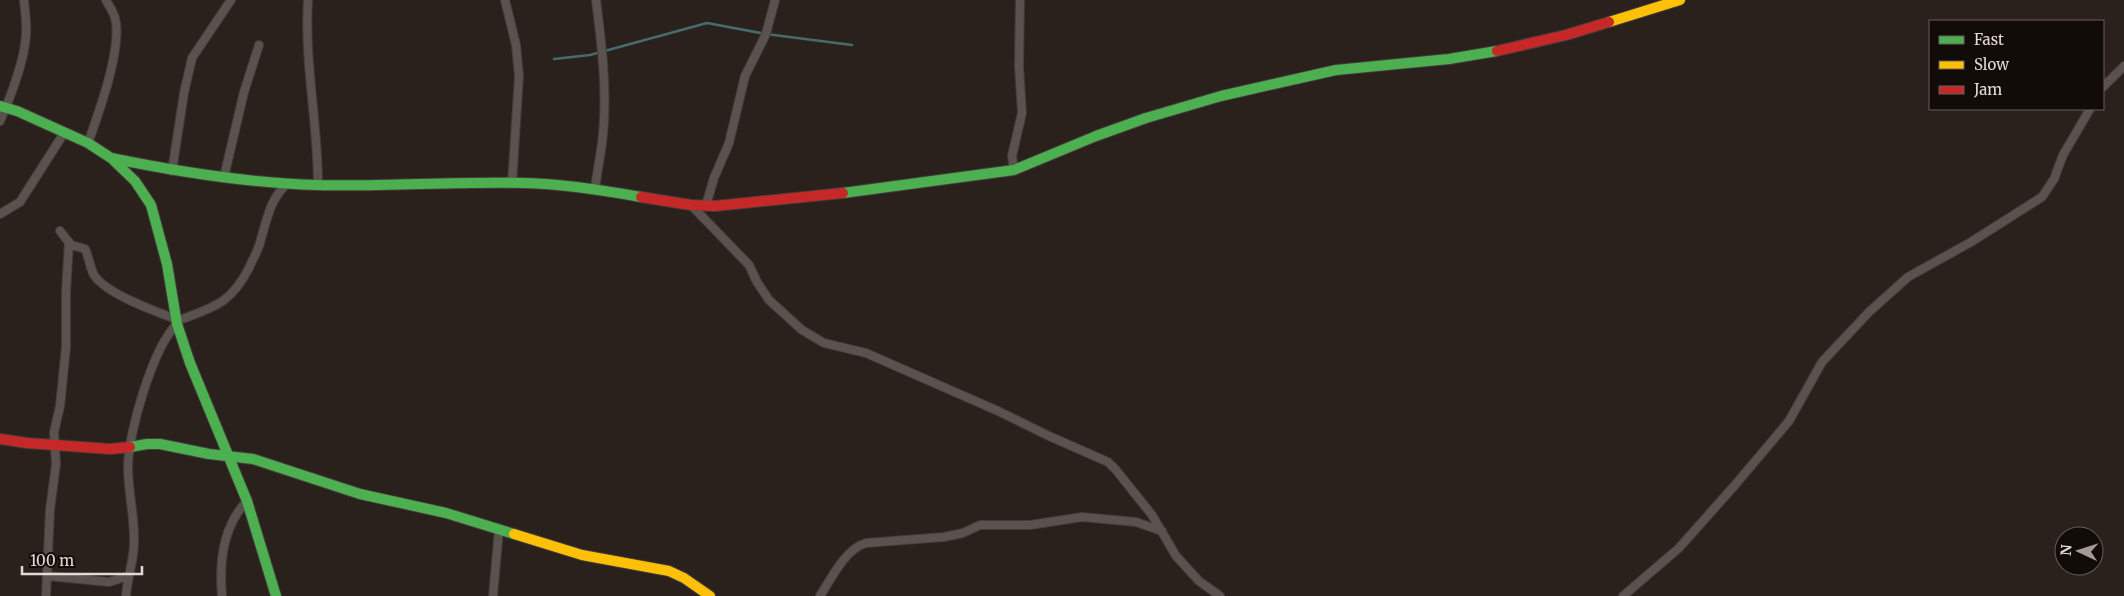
<svg xmlns="http://www.w3.org/2000/svg" width="2124" height="596" font-family="Merriweather,serif">
<style>
.lines{fill:none;stroke-linecap:round;stroke-linejoin:round}
.stream{stroke:#456c6c;stroke-width:2.5}
.street-casing{stroke:#443c3a;stroke-width:10}
.fast-casing{stroke:#443c3a;stroke-width:12}
.slow-casing{stroke:#443c3a;stroke-width:12}
.jam-casing{stroke:#443c3a;stroke-width:12}
.street{stroke:#59524e;stroke-width:8}
.fast{stroke:#4caf50;stroke-width:10}
.slow{stroke:#ffc107;stroke-width:10}
.jam{stroke:#c62828;stroke-width:10}
</style>
<rect width="100%" height="100%" fill="#2a211d"/>
<g class="lines">
<path class="stream" d="M554 59 590 55 707 23 766 34 852 45"/>
<g class="street-casing">
<path id="street" d="M308 0C304 62 318 123 318 185
M505 0 516 45 519 76 512 183
M2103 87 2124 66
M0 121C10 99 25 59 26 35 27 23 25 12 24 0
M88 143C98 115 123 47 115 18 113 11 109 6 106 0
M1014 170 1012 156 1022 113 1019 66 1020 0
M172 171 184 93 192 58 231 0
M224 177 244 92 259 45
M595 189C597 173 600 158 602 143 608 96 602 46 596 0
M691 205 749 265 757 282 769 300 802 330 824 343 866 353 998 411 1049 436 1108 462 1116 470 1152 515 1176 556 1199 581 1220 596
M706 205 714 178 729 143 745 76 766 34 775 0
M0 214 20 202 64 133
M60 231 71 245 85 249C89 257 90 268 94 275 105 293 156 312 176 319
M177 321C213 307 230 305 249 268 253 258 259 250 261 239 267 219 270 199 287 184
M48 576 109 582 128 576
M46 596 50 510 56 464 54 432 60 406 66 347V292L69 242
M126 596C127 578 134 561 134 543 135 518 128 492 128 467 128 433 153 347 177 324
M222 596C219 563 223 526 247 501
M493 596 499 529
M820 596C831 579 845 549 866 543L944 537 963 533 980 525H1030L1082 517 1136 522 1162 531
M1623 596 1679 548 1735 485 1789 421 1822 362 1869 312 1908 277 1971 242 2042 197 2054 179 2063 155 2090 109"/>
</g>
<g class="fast-casing">
<path id="fast" d="M0 106 17 111 88 143 111 158 135 181 151 205 167 264 177 324 190 363 247 501 276 596
M111 158C179 172 247 183 317 185 386 187 455 181 525 183 563 184 602 190 641 197
M843 193 1014 170 1096 136 1146 118 1221 96 1336 70 1449 59 1497 51
M130 447 147 444H160L209 454 253 459 360 494 446 513 514 534"/>
</g>
<g class="slow-casing">
<path id="slow" d="M1609 22 1680 0
M514 534 582 555 669 571 684 578 710 596"/>
</g>
<g class="jam-casing">
<path id="jam" d="M1497 51 1566 35 1609 22
M641 197 691 205 715 206 843 193
M0 439 27 443 110 449 130 447"/>
</g>
<use href="#street" class="street"/>
<use href="#fast" class="fast"/>
<use href="#slow" class="slow"/>
<use href="#jam" class="jam"/>
</g>
<rect x="1929" y="20" width="175" height="90" fill="#120c08" stroke="#665e5a"/>
<rect x="1939" y="36" width="25" height="8" fill="#4caf50" stroke="#665e5a"/>
<text x="1974" y="45" font-size="15" fill="#e4dad5">Fast</text>
<rect x="1939" y="61" width="25" height="8" fill="#ffc107" stroke="#665e5a"/>
<text x="1974" y="70" font-size="15" fill="#e4dad5">Slow</text>
<rect x="1939" y="86" width="25" height="8" fill="#c62828" stroke="#665e5a"/>
<text x="1974" y="95" font-size="15" fill="#e4dad5">Jam</text>
<g transform="translate(2079 551) rotate(274)"><circle r="24" fill="#120c08" stroke="#665e5a"/>
<path d="M0-4L9 19L0 12L-9 19Z" fill="#a39995"/>
<text y="-8" font-size="14" font-weight="bold" text-anchor="middle" fill="#e4dad5">N</text>
</g>
<path d="M22 566v8h120v-8" fill="none" stroke="#e4dad5" stroke-width="2.5"/>
<text x="30" y="566" font-size="15" fill="#e4dad5" stroke="#120c08" stroke-width="4" paint-order="stroke">100 m</text>
</svg>
